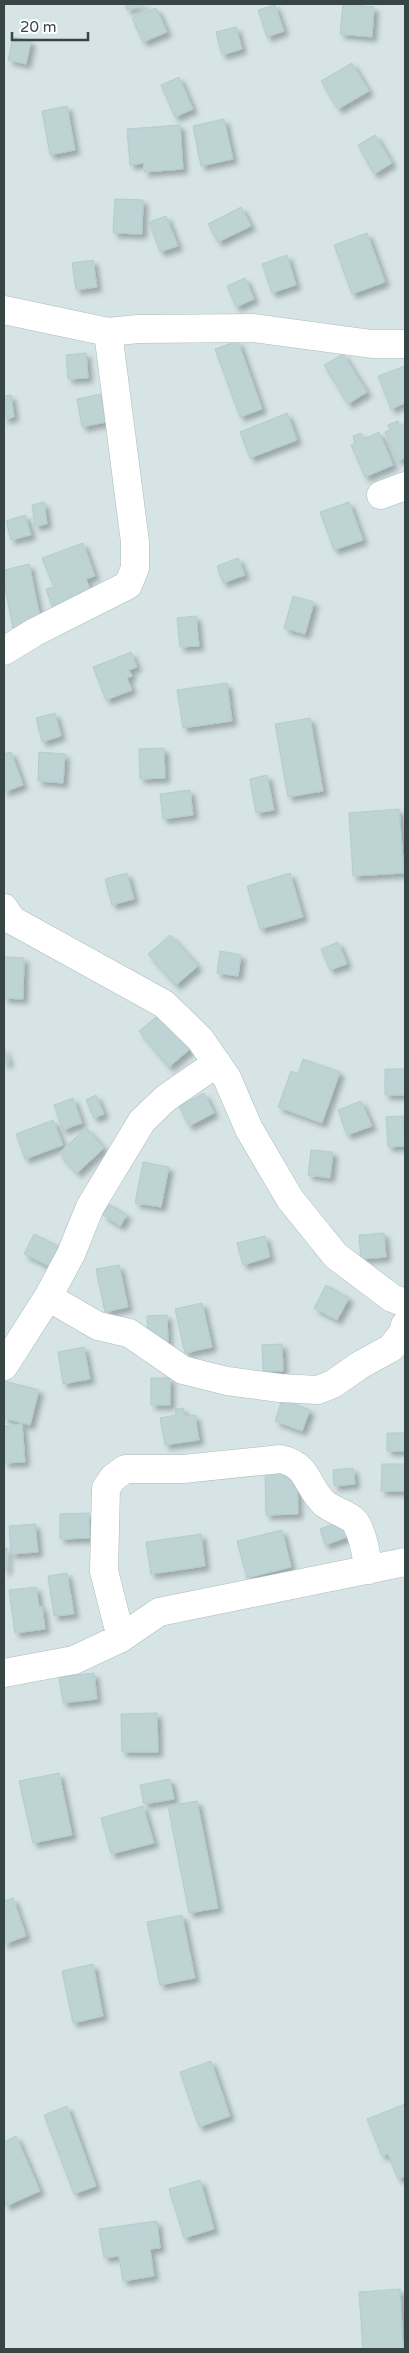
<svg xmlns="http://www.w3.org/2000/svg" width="409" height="2353" font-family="'Varela Round',sans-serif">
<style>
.residential{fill:#d6e4e6}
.building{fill:#bed3d3;stroke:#b2cdce;filter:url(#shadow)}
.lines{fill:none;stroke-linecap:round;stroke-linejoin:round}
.minor-casing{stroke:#abbcbd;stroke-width:29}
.minor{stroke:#fff;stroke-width:28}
</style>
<defs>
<filter id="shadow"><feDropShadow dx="4.5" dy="4.5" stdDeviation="2.5" flood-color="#0004"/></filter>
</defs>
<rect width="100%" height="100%" fill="#e8f1f3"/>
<path class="residential" d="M4 4H405V2349H4Z"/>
<path class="building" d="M125 4H147L127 10Z
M343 4 374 7 372 37 340 34Z
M275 5 284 31 267 37 258 10Z
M156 8 167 32 143 42 132 18Z
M236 27 242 49 222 55 216 32Z
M13 37 31 41 26 64 8 60Z
M352 63 369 91 338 109 321 81Z
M179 77 193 109 175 117 161 85Z
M67 106 75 150 50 155 42 111Z
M224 119 233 159 201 166 193 126Z
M180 125 183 169 144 172V163L130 165 127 129Z
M375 135 392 163 374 174 358 145Z
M115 199 143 200 142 234 113 233Z
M241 207 251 226 218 242 208 224Z
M166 216 178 246 160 252 149 222Z
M367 233 385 282 352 294 334 245Z
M287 255 296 285 272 293 262 264Z
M93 260 97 287 76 290 72 263Z
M245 278 254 299 236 307 227 286Z
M238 341 262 409 240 417 215 349Z
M86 353 88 378 68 379 66 355Z
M343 354 367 392 348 404 324 365Z
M405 366V403L391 409 378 376Z
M101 394 106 422 82 427 77 399Z
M11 395 14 417 4 419V396Z
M287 413 297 440 250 458 240 432Z
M398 421 399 426 405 423V458L398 461 385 432 390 430 388 425Z
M379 432 393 465 365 477 351 445 355 443 353 436 361 433 364 439Z
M44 502 47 524 35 526 32 505Z
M349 502 363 540 334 550 320 512Z
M25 515 31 535 11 540 6 521Z
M83 543 95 576 86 579 94 599 55 614 46 589 54 587 42 558Z
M238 558 245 575 223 583 217 566Z
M29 564 41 622 13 628 4 582V570Z
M293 596 314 602 305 634 284 628Z
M196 616 199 646 180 647 177 618Z
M131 652 137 667 129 670 132 676 127 678 132 690 106 700 93 667Z
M227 683 232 721 183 728 177 690Z
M55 713 61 736 42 742 36 718Z
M310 718 323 791 288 797 275 724Z
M164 748 165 778 140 779 139 749Z
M11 752 23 785 4 792V754Z
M39 752 65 754 63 783 38 781Z
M267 775 274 810 256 813 250 779Z
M190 790 193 815 163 819 160 794Z
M399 809 404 873 353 876 349 813Z
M127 873 134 899 112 905 105 879Z
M290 873 303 917 260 929 247 886Z
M170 935 198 966 176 985 148 954Z
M338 942 347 964 330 970 321 949Z
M220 951 241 955 238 976 217 973Z
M4 957 24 958 23 999 4 998Z
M161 1013 190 1049 169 1067 139 1031Z
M4 1047 9 1062 4 1064Z
M303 1059 340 1072 322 1123 278 1107 291 1071 298 1074Z
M385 1069H405V1095H385Z
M204 1093 214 1113 189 1126 179 1106Z
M96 1095 104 1114 94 1118 86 1100Z
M73 1098 82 1123 63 1130 54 1105Z
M361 1101 372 1126 347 1135 338 1110Z
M403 1116 405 1146 388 1147 386 1117Z
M53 1120 63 1145 25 1159 16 1134Z
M86 1128 104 1148 77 1173 59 1153Z
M311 1150 333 1152 330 1178 308 1175Z
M143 1162 169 1167 161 1207 135 1203Z
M109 1204 127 1215 120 1226 103 1215Z
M384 1233 386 1257 361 1259 359 1235Z
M34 1234 64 1249 55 1269 24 1254Z
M265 1236 270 1257 243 1265 237 1243Z
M119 1265 128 1307 105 1312 96 1269Z
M326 1285 349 1298 337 1320 314 1308Z
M202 1303 212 1347 185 1353 175 1309Z
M167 1315 168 1342 148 1343 147 1316Z
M282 1344 283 1371H263L262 1345Z
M84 1347 90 1379 63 1384 58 1352Z
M151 1378H170V1405H151Z
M4 1381 39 1390 30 1425 4 1418Z
M282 1399 310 1410 302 1431 275 1421Z
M183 1408 185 1416 195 1415 199 1440 165 1445 160 1418 176 1415 175 1409Z
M22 1424 25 1462 4 1463V1426Z
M387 1433H405V1451H387Z
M382 1464H405V1491H381Z
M353 1468 355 1484 334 1486 333 1470Z
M297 1469 298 1514 266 1515 265 1470Z
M89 1513 90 1538 60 1539V1514Z
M347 1519 353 1535 325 1545 320 1529Z
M35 1524 38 1552 11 1554 9 1526Z
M282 1530 291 1567 247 1578 237 1541Z
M201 1534 205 1566 151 1574 146 1542Z
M4 1548H7V1570H4Z
M67 1573 74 1614 54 1616 48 1576Z
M36 1587 39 1607 42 1606 45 1629 15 1633 9 1590Z
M94 1673 97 1699 63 1703 59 1677Z
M157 1713 158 1752H122L121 1714Z
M59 1773 72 1835 33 1843 19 1781Z
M170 1779 174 1799 144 1804 140 1785Z
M197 1801 218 1908 189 1913 168 1806Z
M143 1806 154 1843 111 1854 101 1818Z
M13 1898 26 1936 4 1944V1901Z
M182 1915 195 1978 160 1985 147 1922Z
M93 1964 103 2016 73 2023 62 1971Z
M211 2061 230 2116 199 2127 180 2072Z
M405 2104V2176L398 2179 388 2154 382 2156 367 2119Z
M67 2106 96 2186 74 2194 44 2115Z
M16 2136 40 2191 6 2206 4 2201V2142Z
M200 2180 214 2229 184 2238 169 2189Z
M157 2221 160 2248 150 2249 154 2276 123 2281 119 2256 104 2258 99 2229Z
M400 2289 403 2349H363L359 2292Z"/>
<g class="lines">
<g class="minor-casing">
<path id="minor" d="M4 310 108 332 138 329 254 328 372 344H405
M381 495 405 486
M4 651 35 632 128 585 135 568V542L108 332
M4 908 12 920 164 1004 200 1039 227 1078 249 1129 290 1199 336 1256 392 1298 405 1303
M48 1297 98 1326 129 1333 183 1370 227 1381 280 1388 318 1390 333 1384 360 1365 391 1348 403 1333 405 1325
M4 1366 48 1297 71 1254 90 1207 142 1121 166 1098 217 1063
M121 1638 104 1571 106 1488 113 1478 125 1469H183L281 1459C310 1466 306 1487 325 1504 334 1511 352 1515 357 1525 364 1538 366 1555 369 1570
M4 1673 74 1660 121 1638 159 1612 405 1562"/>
</g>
<use href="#minor" class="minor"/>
</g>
<rect width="409" height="2353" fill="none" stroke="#374545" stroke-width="10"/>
<path d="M12 32v8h76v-8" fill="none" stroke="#374545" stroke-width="2.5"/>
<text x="20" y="32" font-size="15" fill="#374545" stroke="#ffffff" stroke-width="4" paint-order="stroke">20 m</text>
</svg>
